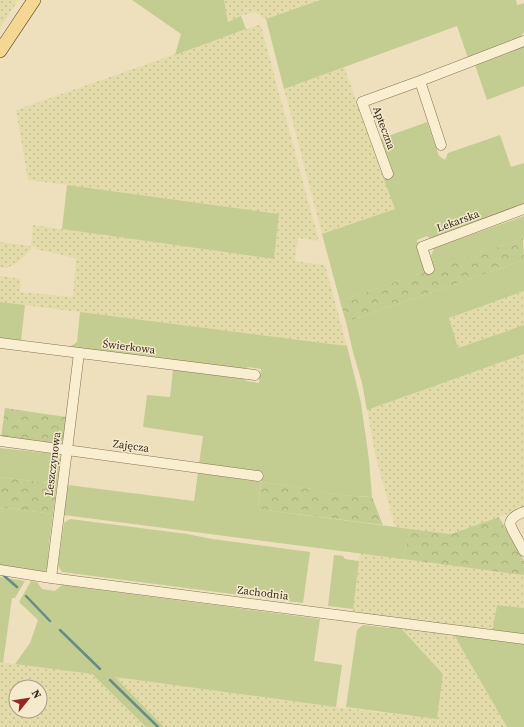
<svg xmlns="http://www.w3.org/2000/svg" width="524" height="727" font-family="'Source Serif 4',serif">
<style>
.farmland{fill:url(#farmland-dots);fill-rule:evenodd}
.green{fill:#c3cc91}
.forest{fill:url(#forest-crowns)}
.lines{fill:none;stroke-linecap:round;stroke-linejoin:round}
.stream{stroke:#688c84;stroke-width:2.5}
.minor-casing{stroke:#867156;stroke-width:11}
.major-casing{stroke:#533f2b;stroke-width:14}
.minor{stroke:#f9eed0;stroke-width:10}
.major{stroke:#f3d793;stroke-width:13}
.labels{text-anchor:middle;dominant-baseline:central;stroke-width:3;stroke-linejoin:round;paint-order:stroke}
.street-label{font-size:11px;fill:#35281b;stroke:#f5eacd}
</style>
<defs>
<pattern id="farmland-dots" width="8" height="8" patternUnits="userSpaceOnUse"><rect width="8" height="8" fill="#e3dcaa"/><path d="M2 2h.1M6 6h.1" fill="none" stroke="#c3bd92" stroke-width="1.8" stroke-linecap="round"/></pattern>
<pattern id="forest-crowns" width="20" height="18" patternUnits="userSpaceOnUse"><rect width="20" height="18" fill="#c3cc91"/><path d="M2 6a3 3 0 1 1 6 0M12 15a3 3 0 1 1 6 0" fill="none" stroke="#a8af7c"/></pattern>
</defs>
<rect width="100%" height="100%" fill="#eee0bd"/>
<path class="farmland" d="M0 0H18L0 28Z
M224 0H319L266 19 254 12 241 16 228 22Z
M258 25 261 26 319 241 298 238 295 261 325 265 347 346 0 302V276L21 279 20 292 73 297 76 258 40 250 31 246V250L17 263 7 268 0 267V242L31 246 33 225 274 259 279 214 67 185 28 180 16 110Z
M344 67 395 209 322 234 284 89Z
M524 291V325L458 348 449 318Z
M524 354V508L451 534 395 527 375 454 367 410Z
M360 553 524 575V608L497 605 492 633 352 614Z
M397 624 453 632 462 649 507 727H164L114 677 336 707 437 719 443 674Z
M0 662 92 674 146 727H0ZM16 687H40V711H16Z"/>
<path class="green" d="M132 0H224L228 22 241 16 246 29 175 55 181 34Z
M320 0H516L517 5 524 3V32L520 38 468 58 457 26 284 89 266 19Z
M523 47H524V86L487 100 475 65Z
M427 122 439 156 445 160 448 153 500 135 511 167 524 163V207L432 240 427 236 417 240 425 272 340 301 322 234 395 209 383 177 390 179 392 173 380 139Z
M67 185 279 214 274 259 62 229Z
M524 216V239L523 238 434 269 431 256 434 248Z
M524 260V291L449 318 458 348 524 325V354L367 410 362 383 353 352 346 322Z
M0 302 25 305 21 341 0 338Z
M80 312 347 346 361 403 369 460 372 497C358 496 324 495 313 489L261 482 258 509 410 529 403 559 64 515 68 485 194 501 198 473 261 482 264 474 199 464 203 436 143 427 147 395 170 397 173 370 243 378 246 381 259 383 261 369 248 367 245 369 70 347 77 342Z
M0 448 55 454 61 460 57 484 0 477Z
M0 507 53 514 49 545 47 568 43 574 0 568Z
M70 519 187 534 212 539 310 552 303 603 62 572 58 566 64 523Z
M334 555 343 556 345 559 359 561 353 609 328 606Z
M0 577 25 581 15 598H12L3 663 0 662Z
M31 581 37 582 42 589 55 591 62 585 320 619 314 661 342 665 336 707 115 677 164 727H146L92 674 15 664 30 643 38 620 19 602Z
M497 605 524 608V637L492 633Z
M397 624 443 674 437 719 346 707 357 630 363 625 389 628Z
M453 632 524 641V727H507L462 649Z"/>
<path class="forest" d="M523 238 524 260 346 322 340 301Z
M5 408 66 417 63 440 56 445 1 438Z
M0 477 57 484 53 514 0 507Z
M261 482 314 489C324 495 358 496 372 497L383 525 258 509Z
M499 517 524 561V575L403 559 410 529 451 534Z"/>
<g class="lines">
<path class="stream" d="M2 574 17 587
M26 596 50 621
M60 630 100 669
M110 680 158 727"/>
<g class="minor-casing">
<path id="minor" d="M420 81 441 145
M388 174 362 102 420 81 524 41
M429 269 422 247 524 209
M0 343 255 375
M0 441 258 476
M524 512C518 514 511 517 510 524L513 531 524 551
M0 570 51 578 524 639
M51 578 67 450 79 353"/>
</g>
<g class="major-casing">
<path id="major" d="M0 51 34 0"/>
</g>
<use href="#minor" class="minor"/>
<use href="#major" class="major"/>
</g>
<g class="labels">
<g class="street-label">
<text transform="translate(384 128) rotate(70)">Apteczna</text>
<text transform="translate(458 221) rotate(-20)">Lekarska</text>
<text transform="translate(129 347) rotate(7)">Świerkowa</text>
<text transform="translate(131 446) rotate(8)">Zajęcza</text>
<text transform="translate(53 464) rotate(-83)">Leszczynowa</text>
<text transform="translate(263 593) rotate(7)">Zachodnia</text>
</g>
</g>
<g transform="translate(28 699) rotate(60)"><circle r="19" fill="#f5eacd" stroke="#a89c86"/>
<path d="M0-3L7 15L0 10L-7 15Z" fill="#952726"/>
<text y="-6" font-size="11" font-weight="bold" text-anchor="middle" fill="#35281b">N</text>
</g>
</svg>
